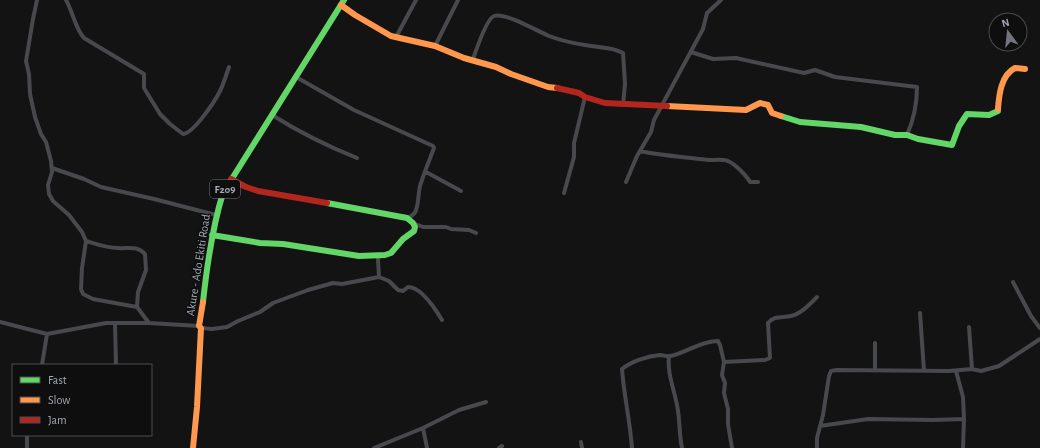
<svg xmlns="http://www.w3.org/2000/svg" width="1040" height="448" font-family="'Alegreya Sans',sans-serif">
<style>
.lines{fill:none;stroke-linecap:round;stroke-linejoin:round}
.street{stroke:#48494c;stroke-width:4}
.fast{stroke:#63d668;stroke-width:6}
.slow{stroke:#ff974d;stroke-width:6}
.jam{stroke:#b3261e;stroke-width:6}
.labels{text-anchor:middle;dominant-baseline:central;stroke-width:3;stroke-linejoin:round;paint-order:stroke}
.shield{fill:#0e0e0f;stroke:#787a82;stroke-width:1}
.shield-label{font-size:11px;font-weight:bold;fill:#a5a9b4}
.street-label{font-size:12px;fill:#a5a9b4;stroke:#0e0e0f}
</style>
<rect width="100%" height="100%" fill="#131314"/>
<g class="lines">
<path class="street" d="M37 0 33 19 26 61 29 74 30 94 35 117 41 134 46 142 51 161 52 172 48 185 49 194 53 201 69 215 82 232 86 241 82 268 81 289 83 294 93 299 137 307
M66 0C73 12 75 28 84 38L144 74V88L160 114 170 124 183 134C194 133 215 101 220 91 224 83 226 75 229 67
M396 37 416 0
M435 46 458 0
M691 52 713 59 736 58 804 73 815 70 835 77 917 87C917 105 914 119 907 135
M473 59C476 51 486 19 494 16 505 12 537 31 549 36 562 41 577 44 591 46 603 48 612 47 623 53L625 84 623 105
M296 77 354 110 433 146 434 148C429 161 424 173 420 186 418 194 419 202 416 210 415 215 411 216 407 218
M272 115C299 132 327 146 357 158
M640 151C663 156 686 157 709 160 715 160 722 159 728 161 735 164 746 175 750 182H758
M52 168 84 179 101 187 154 199 216 215
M426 172 461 191
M626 182 637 156 651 132 654 120 703 29 707 13 721 0
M564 193 574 157V143L585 97
M413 223 423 227H446L451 229 469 230 476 233
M86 241C96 244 107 248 118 248 128 249 137 245 145 254L146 270 138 292 137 307 149 323
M379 255 378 260 379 277 389 281 398 290 403 291 408 287C422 287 436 310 442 320
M1013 282 1031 316 1040 328
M920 313 924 371
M0 322 47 334 106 323H149L199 326
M115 323 116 365
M969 327 972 369
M201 328 212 329 227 327 238 321 260 312 273 303 308 290 333 283 342 284 379 277
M669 356C667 373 674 389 677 405 680 419 679 434 682 448
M724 362 765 360 770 358 768 323C774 315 783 318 791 316 801 314 810 304 817 297
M42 365 47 334
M875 369V343
M956 371 963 397 964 419 963 448
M820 426 868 419 933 420 964 419
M423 428 427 448
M27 435V448
M581 442 582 448
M374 448 423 428 459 410 486 402
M499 448 502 446
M632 448C630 421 624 396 622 369 632 361 648 356 660 355 664 355 666 357 670 356 686 353 700 341 718 341L720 345 724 362 722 375 725 383 724 393 728 409V424L732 448
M817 448V438L823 415 829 376 831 371 837 370 949 371 972 369 981 371 999 366 1040 339"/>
<path class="fast" d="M781 116 800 122 861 127 895 135H907L918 139 952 145 959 126 967 114 989 115 998 111V109
M212 235 260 243 283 244 359 256 385 255 391 253 403 239 414 231 415 227 413 223 407 218 327 203
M203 302C207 265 212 228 223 193L344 0"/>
<path class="slow" d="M341 5 355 15 391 36 435 46 464 58 496 67 511 74 548 87 557 88
M667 106 746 110 760 103 768 105 772 113 781 116
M998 109C999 95 1001 75 1015 68L1025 69
M193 448 197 407 201 328 199 326 203 302"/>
<path class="jam" d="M557 88 579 93 585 97 605 103 667 106
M231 179 246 187 258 191 327 203"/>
</g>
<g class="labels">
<rect class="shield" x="210" y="180" width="30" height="18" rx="3"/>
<g class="shield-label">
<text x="225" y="189">F209</text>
</g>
<g class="street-label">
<text transform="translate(198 265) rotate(-81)">Akure - Ado Ekiti Road</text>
</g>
</g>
<rect x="12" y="364" width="140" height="72" fill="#0e0e0f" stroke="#4a4c51"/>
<rect x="20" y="377" width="20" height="6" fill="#63d668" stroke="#4a4c51"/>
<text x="48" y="384" font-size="12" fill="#a5a9b4">Fast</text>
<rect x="20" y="397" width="20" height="6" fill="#ff974d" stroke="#4a4c51"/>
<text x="48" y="404" font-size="12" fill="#a5a9b4">Slow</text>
<rect x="20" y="417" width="20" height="6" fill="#b3261e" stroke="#4a4c51"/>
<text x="48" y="424" font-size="12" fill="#a5a9b4">Jam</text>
<g transform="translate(1008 32) rotate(345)"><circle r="19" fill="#0e0e0f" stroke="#4a4c51"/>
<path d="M0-3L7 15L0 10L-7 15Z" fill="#72747c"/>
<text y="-6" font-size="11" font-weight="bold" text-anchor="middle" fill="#a5a9b4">N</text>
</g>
</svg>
